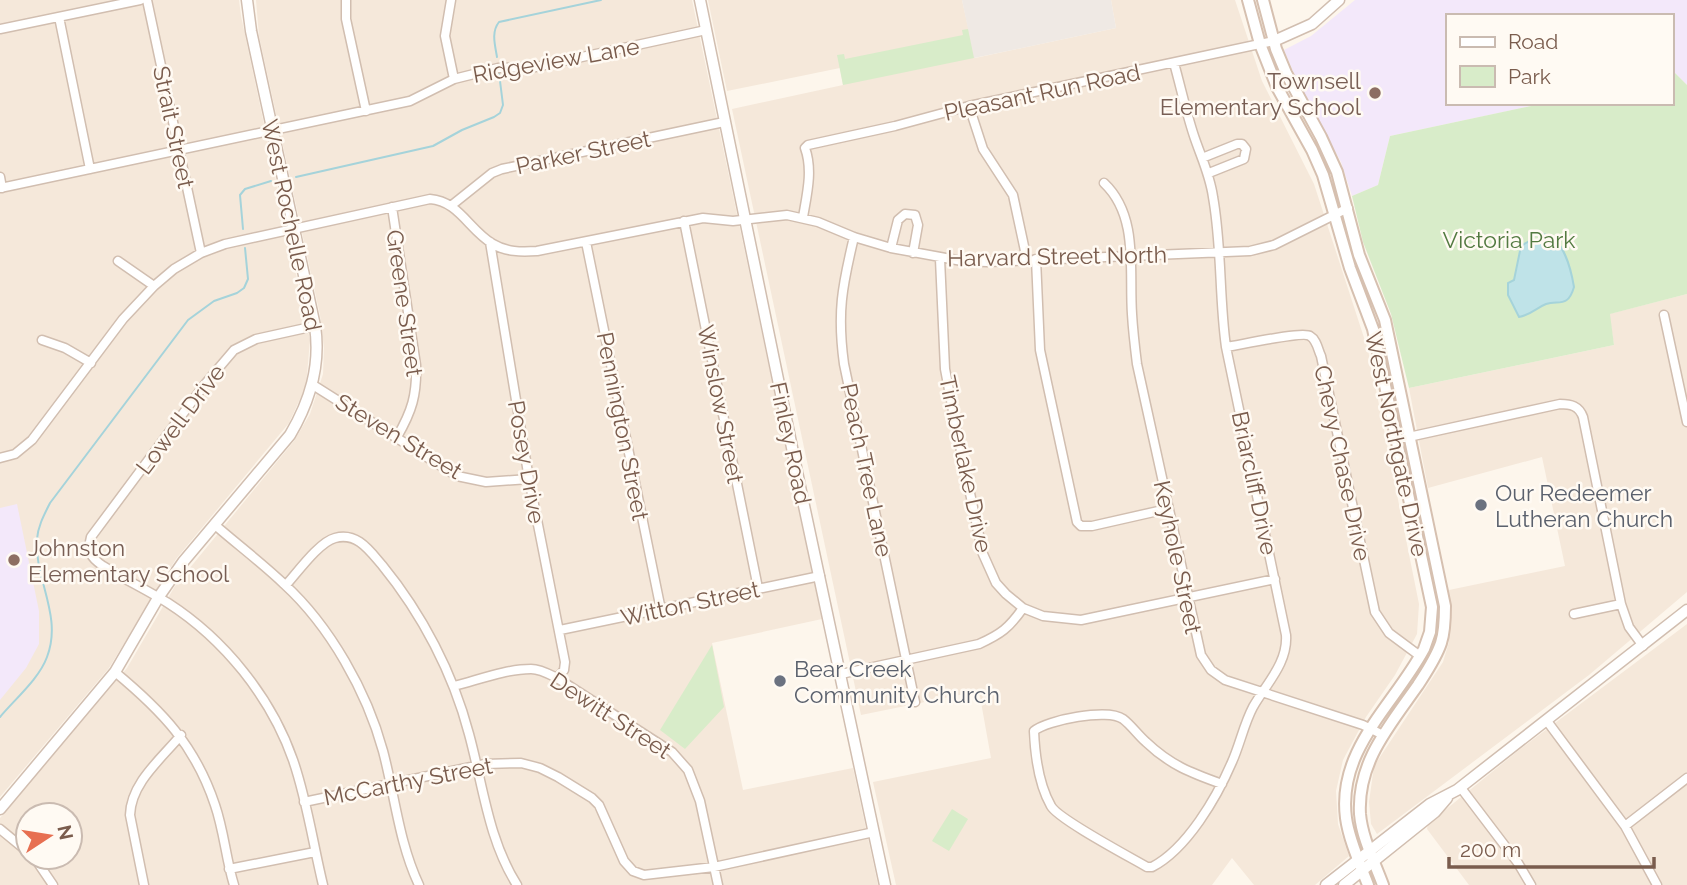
<svg xmlns="http://www.w3.org/2000/svg" width="1687" height="885" font-family="Raleway,sans-serif">
<style>
.residential{fill:#f5e8da;fill-rule:evenodd}
.industrial{fill:#efe9e4}
.education{fill:#f3e8fa}
.green{fill:#d8ecc9}
.water{fill:#bfe3e8;stroke:#a5d3da;stroke-width:2}
.lines{fill:none;stroke-linecap:round;stroke-linejoin:round}
.stream{stroke:#a5d3da;stroke-width:2}
.minor-casing{stroke:#d1beb0;stroke-width:11}
.tertiary-casing{stroke:#d1beb0;stroke-width:13}
.secondary-casing{stroke:#d6c0b0;stroke-width:14}
.minor{stroke:#fff;stroke-width:8}
.tertiary{stroke:#fff;stroke-width:10}
.secondary{stroke:#fff;stroke-width:10}
.education-dot{fill:#8d6e63;stroke:#fffaf3;stroke-width:2.5}
.worship-dot{fill:#6b7280;stroke:#fffaf3;stroke-width:2.5}
.labels{text-anchor:middle;dominant-baseline:central;stroke-width:5;stroke-linejoin:round;paint-order:stroke}
.street-label{font-size:23px;fill:#7a5c4d;stroke:#fffaf3}
.education-label{font-size:23px;fill:#785e54;stroke:#fffaf3;text-anchor:end}
.park-label{font-size:23px;fill:#537a41;stroke:#fffaf3}
.worship-label{font-size:23px;fill:#5b616d;stroke:#fffaf3;text-anchor:start}
</style>
<rect width="100%" height="100%" fill="#fdf6ec"/>
<path class="residential" d="M0 0H239L241 16 310 340 306 386 289 423 176 559 109 668 0 797Z
M256 0H692L822 619 712 643 743 790 853 768 878 885H0V818L127 668 175 586 294 441 310 414 323 374 324 348 320 315 259 36ZM28 815H70V857H28Z
M708 0H962L975 58 1116 28 1111 0H1235L1262 81 1314 184 1368 350 1419 604 1417 634 1395 675 1366 717 1343 760 1336 791 1338 824 1349 856 1315 885H1254L1232 858 1212 885H896L873 782 991 758 979 691 861 715 732 109 843 85 840 68 727 91Z
M1687 294V592L1589 675 1377 834 1371 824 1369 802 1374 766 1443 662 1449 642V590L1565 566 1542 457 1428 488 1409 388 1614 345 1609 314Z
M1687 624V885H1469L1427 829 1428 824 1519 750Z"/>
<path class="industrial" d="M962 0H1111L1116 28 974 58Z"/>
<path class="education" d="M1355 0H1687V85L1671 69V16H1447V103H1545L1390 136 1378 185 1352 196 1341 162 1298 83 1284 50 1311 36Z
M17 504 39 611V644L26 668 0 700V508Z"/>
<path class="green" d="M968 29 974 58 843 85 837 55 844 54 845 59 963 35 962 30Z
M1671 69 1687 85V294L1610 314 1614 345 1409 388 1391 314 1363 242 1352 196 1378 185 1390 136 1545 103H1671Z
M712 645 724 707 685 749 660 730Z
M952 809 968 819 949 851 932 841Z"/>
<path class="water" d="M1542 234C1563 236 1571 269 1574 287 1568 308 1559 300 1546 304 1536 308 1531 315 1519 317L1508 295V283L1514 280 1521 246 1531 240 1537 242 1544 239Z"/>
<g class="lines">
<path class="stream" d="M497 57C495 45 491 32 499 22L601 0
M296 177 433 146 462 130 494 117 500 113 503 105 499 73
M243 229 240 195 245 189 271 181
M0 717C15 699 39 679 47 657 63 616 34 579 37 539 38 526 44 515 50 503L188 320 214 301 237 293 244 288 248 279 245 248"/>
<g class="minor-casing">
<path id="minor" d="M147 0 201 253
M346 0V19L366 111
M451 0 445 36 454 79
M59 17 90 169
M0 29 140 0
M1174 63C1181 88 1186 112 1194 136 1201 157 1210 175 1213 197 1222 247 1219 297 1226 347L1286 635C1288 663 1266 684 1253 707 1244 724 1240 744 1232 762 1217 797 1187 849 1152 867H1147C1130 857 1058 819 1051 806 1039 785 1035 755 1034 731 1047 720 1108 708 1123 719 1131 725 1138 735 1146 742 1170 765 1191 773 1222 784
M969 106 983 149 1013 195 1027 260
M1202 158 1237 144H1242L1246 149 1244 159 1209 173
M0 177 2 188
M1104 183C1139 216 1129 270 1132 314 1133 331 1135 348 1137 364L1201 655 1211 670 1225 680 1363 725 1383 735
M0 188 410 101 454 79 498 68 536 67 706 30
M452 205 492 173 502 169 724 122
M392 207 416 365C417 395 412 411 397 437
M803 217C807 194 813 170 805 148L808 145 895 126 969 106 1274 41
M684 221 758 588
M854 237C842 287 837 313 844 364L915 702
M490 242 529 479 565 662 564 670 557 678
M586 242 661 610
M891 248 898 220 905 214 915 215 918 225 913 253
M940 259 945 369 958 437 983 554 996 583 1006 594 1023 608 1043 616 1081 620 1275 579
M1036 259 1040 350 1077 522 1081 526H1092L1167 509
M118 261 154 286
M1664 315 1687 422
M315 326 256 339 234 350 205 384 91 537C87 552 90 557 103 566 124 579 147 590 168 603 224 639 271 697 293 760 307 800 313 844 323 885
M42 340 65 348 91 363
M1226 347C1240 345 1303 331 1310 336 1317 340 1318 350 1321 356L1375 612 1389 633 1420 656
M313 385 457 476 486 482 529 479
M1404 438 1560 404C1571 404 1579 406 1583 417L1621 604 1629 627 1643 646
M0 458 15 454 32 440 123 319 154 286 174 269 201 253 225 244 430 199C459 201 469 230 493 244 506 252 521 252 537 251L703 218 733 221 787 215 818 222 854 237 891 248 962 261 987 262 1250 251 1274 245 1348 208
M215 525C238 545 262 563 284 584 330 626 367 692 383 751 395 796 399 843 419 885
M286 585C297 573 319 542 335 538 357 532 369 550 382 565 422 614 453 673 469 734 483 785 488 839 517 885
M1574 614 1621 604
M560 630 820 576
M115 672C162 711 195 745 215 805 224 831 226 859 234 885
M841 674 979 644C1001 634 1009 628 1023 608
M454 686C478 680 506 669 531 669 540 669 549 674 557 678L672 752 688 770 700 801 718 885
M1547 721 1625 826 1657 885
M1461 788 1518 863 1531 885
M304 802 485 764 521 763 540 768 558 777 592 798 599 805 624 861 633 871 644 875 714 867 874 832
M1625 826 1687 778
M0 829 28 852
M34 857 53 885
M229 869 315 852
M144 885 130 815C131 783 161 759 181 735"/>
</g>
<g class="tertiary-casing">
<path id="tertiary" d="M700 0 803 501 885 885
M1274 41 1312 24 1339 0
M0 809 115 672 158 598 183 562 290 435C310 401 321 366 315 326L251 31 247 0
M1326 885 1430 804 1457 790 1687 610
M1344 885 1435 812 1447 798"/>
</g>
<g class="secondary-casing">
<path id="secondary" d="M1248 0 1260 44 1277 87 1312 150 1323 175 1350 268 1373 329 1432 607 1430 632 1424 649C1394 705 1337 749 1346 818 1349 840 1360 864 1368 885
M1263 0 1276 49 1286 73 1321 137 1337 172 1359 255 1385 320 1445 606C1445 618 1445 631 1441 643 1436 658 1427 671 1418 685 1390 725 1357 762 1360 814 1362 838 1375 863 1383 885"/>
</g>
<use href="#minor" class="minor"/>
<use href="#tertiary" class="tertiary"/>
<use href="#secondary" class="secondary"/>
</g>
<g class="education-dot">
<circle cx="1375" cy="93" r="7"/>
<circle cx="14" cy="560" r="7"/>
</g>
<g class="worship-dot">
<circle cx="1481" cy="505" r="7"/>
<circle cx="780" cy="681" r="7"/>
</g>
<g class="labels">
<g class="street-label">
<text transform="translate(556 60) rotate(-10)">Ridgeview Lane</text>
<text transform="translate(1042 92) rotate(-12)">Pleasant Run Road</text>
<text transform="translate(174 127) rotate(78)">Strait Street</text>
<text transform="translate(583 152) rotate(-12)">Parker Street</text>
<text transform="translate(292 225) rotate(78)">West Rochelle Road</text>
<text transform="translate(1057 256) rotate(-1)">Harvard Street North</text>
<text transform="translate(405 303) rotate(82)">Greene Street</text>
<text transform="translate(721 404) rotate(79)">Winslow Street</text>
<text transform="translate(180 419) rotate(-53)">Lowell Drive</text>
<text transform="translate(623 426) rotate(79)">Pennington Street</text>
<text transform="translate(399 436) rotate(31)">Steven Street</text>
<text transform="translate(791 443) rotate(78)">Finley Road</text>
<text transform="translate(1397 444) rotate(78)">West Northgate Drive</text>
<text transform="translate(527 462) rotate(80)">Posey Drive</text>
<text transform="translate(1343 463) rotate(78)">Chevy Chase Drive</text>
<text transform="translate(966 464) rotate(78)">Timberlake Drive</text>
<text transform="translate(867 470) rotate(78)">Peach Tree Lane</text>
<text transform="translate(1255 483) rotate(78)">Briarcliff Drive</text>
<text transform="translate(1178 557) rotate(78)">Keyhole Street</text>
<text transform="translate(690 603) rotate(-12)">Witton Street</text>
<text transform="translate(611 715) rotate(33)">Dewitt Street</text>
<text transform="translate(408 781) rotate(-11)">McCarthy Street</text>
</g>
<g class="education-label">
<text x="1361" y="80">Townsell<tspan x="1361" dy="26">Elementary School</tspan></text>
<text x="28" y="547" text-anchor="start">Johnston<tspan x="28" dy="26">Elementary School</tspan></text>
</g>
<g class="park-label">
<text x="1509" y="239">Victoria Park</text>
</g>
<g class="worship-label">
<text x="1495" y="492">Our Redeemer<tspan x="1495" dy="26">Lutheran Church</tspan></text>
<text x="794" y="668">Bear Creek<tspan x="794" dy="26">Community Church</tspan></text>
</g>
</g>
<rect x="1446" y="14" width="228" height="91" fill="#fffaf3" stroke="#cabbb1" stroke-width="2"/>
<rect x="1460" y="37" width="35" height="10" fill="#ffffff" stroke="#cabbb1" stroke-width="2"/>
<text x="1508" y="49" font-size="21" fill="#7a5c4d">Road</text>
<rect x="1460" y="66" width="35" height="21" fill="#d8ecc9" stroke="#cabbb1" stroke-width="2"/>
<text x="1508" y="84" font-size="21" fill="#7a5c4d">Park</text>
<g transform="translate(49 836) rotate(78)"><circle r="33" fill="#fffaf3" stroke="#cabbb1" stroke-width="2"/>
<path d="M0-5L12 26L0 18L-12 26Z" fill="#e76f51"/>
<text y="-10" font-size="19" font-weight="bold" text-anchor="middle" fill="#7a5c4d">N</text>
</g>
<path d="M1449 857v10h205v-10" fill="none" stroke="#7a5c4d" stroke-width="3.5"/>
<text x="1460" y="857" font-size="21" fill="#7a5c4d" stroke="#fffaf3" stroke-width="5" paint-order="stroke">200 m</text>
</svg>
